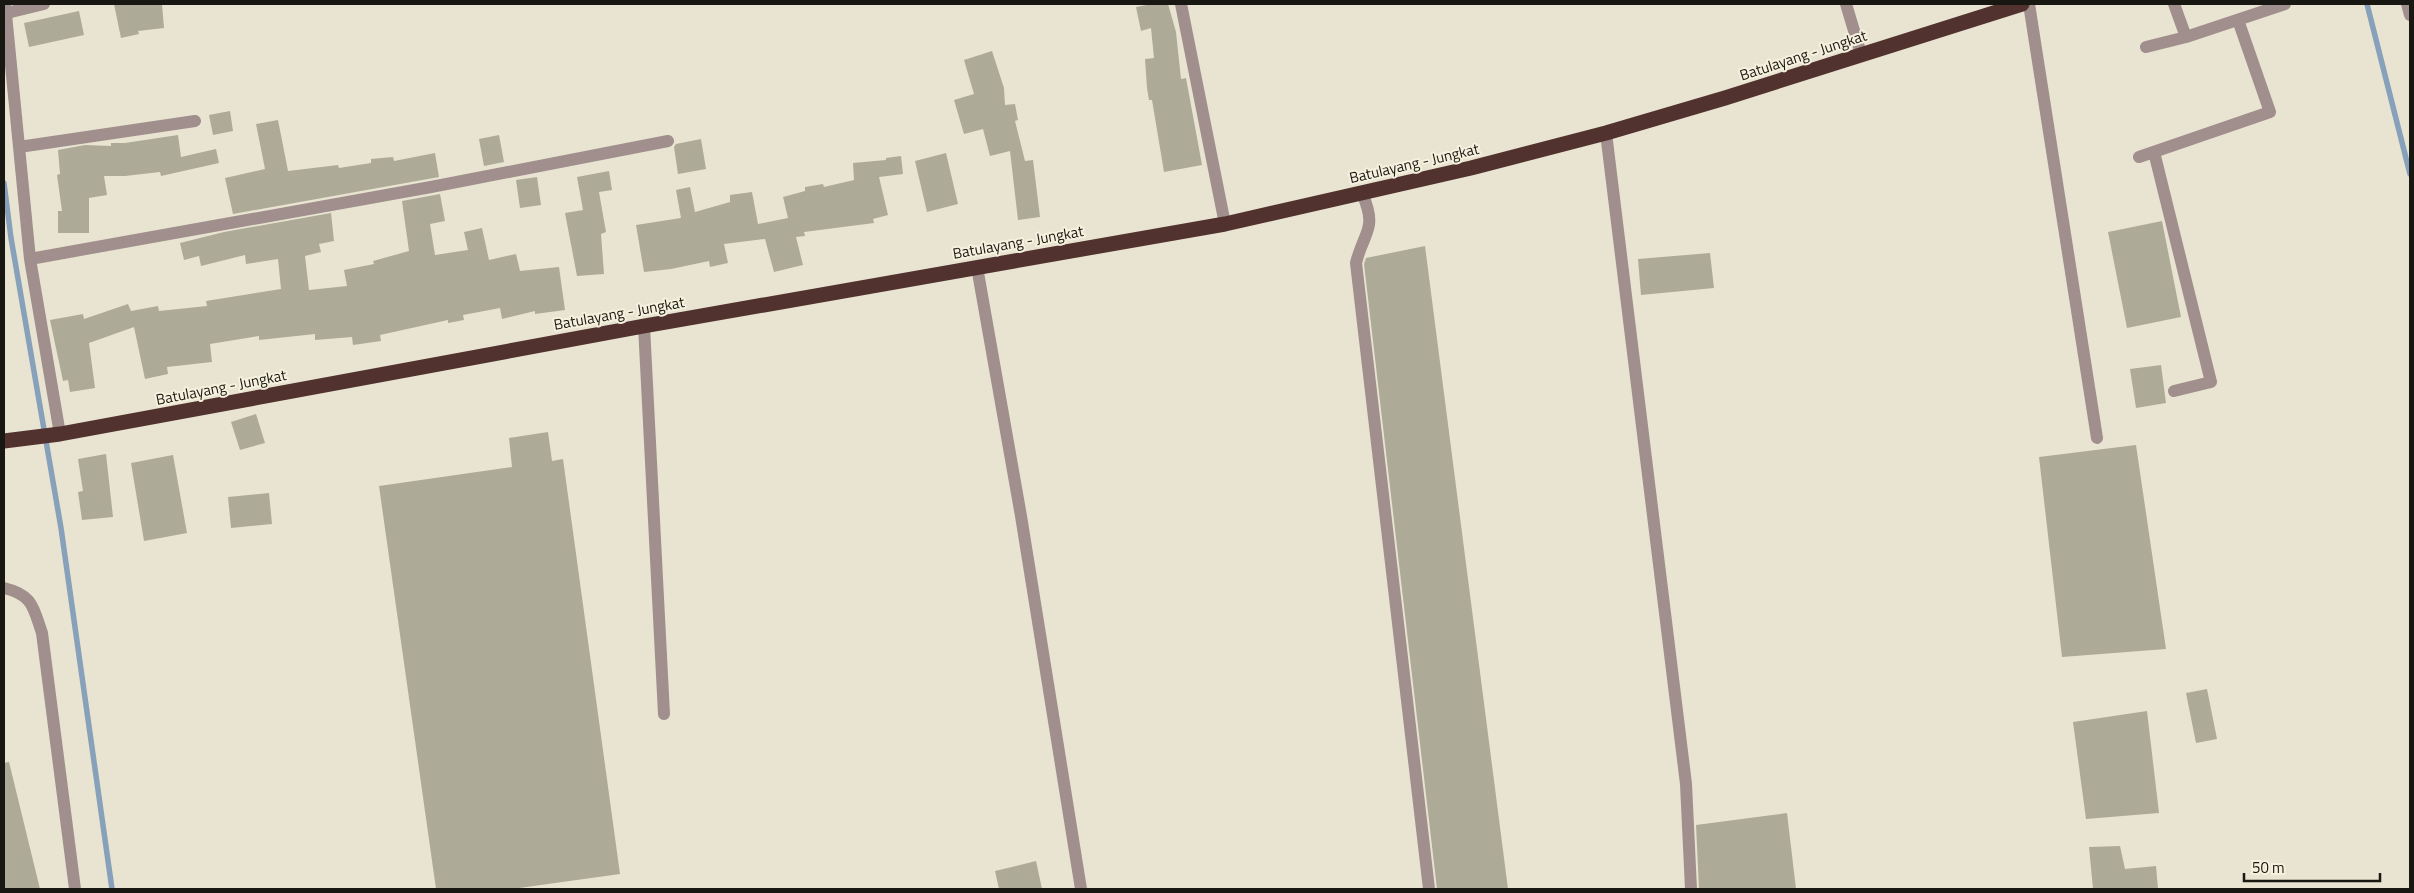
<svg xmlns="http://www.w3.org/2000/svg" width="2414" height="893" font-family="'Titillium Web',sans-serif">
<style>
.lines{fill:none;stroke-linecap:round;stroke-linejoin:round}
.stream{stroke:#87a1ba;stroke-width:5.5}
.building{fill:#adaa98}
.minor{stroke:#a08f8c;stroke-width:12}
.highway{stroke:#52322e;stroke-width:15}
.labels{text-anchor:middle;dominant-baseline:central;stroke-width:4;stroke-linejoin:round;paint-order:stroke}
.street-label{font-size:15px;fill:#191711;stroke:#f5f1de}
</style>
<rect width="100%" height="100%" fill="#e8e4d1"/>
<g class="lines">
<path class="stream" d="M2367 4 2410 174
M4 183 11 238 61 528 112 889"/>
</g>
<path class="building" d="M114 4H162L164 28 138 31 139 34 121 38Z
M1152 4H1168L1176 32 1181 79 1186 78 1202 165 1164 172 1152 100H1149L1147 88 1145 59 1154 58 1151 28 1141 31 1136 7Z
M79 11 84 35 29 47 24 23Z
M992 51 1004 88 1005 105 1015 104 1018 120 1015 121 1025 161 1033 160 1040 217 1018 220 1010 151 990 156 983 129 964 134 954 100 974 94 964 60Z
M230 111 233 131 213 135 209 115Z
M278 120 288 171 338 165 339 168 371 163V159L393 157 394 161 435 153 439 177 233 214 225 178 265 169 256 124Z
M178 135 181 157 216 149 219 163 161 176 160 172 125 176H104L107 195 89 198V233H58V211H62L57 175 60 174 58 150 85 145 111 146V143H125Z
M499 135 504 162 484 166 479 139Z
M701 139 706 169 678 174 674 147 676 144Z
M946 153 958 204 927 212 915 161Z
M901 156 903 174 879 177 888 215 873 219 874 223 804 232 805 236 796 237 803 265 774 272 765 239 724 244 728 263 710 267 709 261 671 269 644 272 636 225 681 218 676 190 690 187 695 212 730 202V195L752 192 758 224 788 218 783 197 805 191V187L823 184 824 187 854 180 853 163 886 160V158Z
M609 171 612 190 599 192 606 232 601 234 604 274 577 276 565 213 583 210 577 177Z
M537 177 541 205 520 208 516 180Z
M440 194 445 221 430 224 435 255 468 250 464 232 482 228 489 260 516 254 520 271 559 267 565 310 535 314V311L502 319 500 308 463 315 464 320 448 323V320L380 335 381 341 353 345 352 337 315 340V334L259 340V336L210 344 212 362 167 367 168 374 145 379 134 327 89 343 95 388 70 392 68 380 63 381 50 320 83 314 84 319 128 304 131 311 158 306 159 311 207 306 206 301 281 289 278 259 246 264 245 255 201 266 199 256 184 260 180 243 224 232 331 213 334 241 319 244 321 252 305 256 309 290 347 286 344 270 374 264 373 261 409 251 402 201Z
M2162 221 2181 317 2127 328 2108 232Z
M1425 246 1508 889H1437L1364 264 1366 258Z
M1710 253 1714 288 1641 295 1638 259Z
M2161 365 2166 403 2136 408 2130 369Z
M256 414 265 443 240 450 231 422Z
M548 432 552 461 563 459 620 874 512 889H436L379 486 512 467 509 438Z
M2136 445 2166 649 2062 657 2039 457Z
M106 454 113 517 82 520 78 492 83 491 78 459Z
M173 455 187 533 144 541 131 463Z
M269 493 272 524 231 528 228 497Z
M2207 689 2217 739 2196 743 2186 693Z
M2147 711 2159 813 2086 819 2073 722Z
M9 762 40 889H4V763Z
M1787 813 1796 889H1699L1696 825Z
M2120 846 2125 869 2156 866 2158 889H2093L2089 847Z
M1036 861 1042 889H999L995 871Z"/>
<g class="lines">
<path class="minor" d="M5 4 30 259 60 434
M1181 4 1225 224
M1846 4 1861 54
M2029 4 2097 438
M2174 4 2186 37 2285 4
M2407 4 2410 15
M7 13 44 4
M2146 47 2186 37
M1606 133 1686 784 1691 889
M19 147 195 121
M2154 152 2211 382 2174 391
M2139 157 2270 112 2238 20
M1362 193C1378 230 1364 230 1356 263L1429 889
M30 259 431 187 668 141
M977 267 1021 516 1081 889
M644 326 664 714
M4 588C33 595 33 607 42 633L75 889"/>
<path class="highway" d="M4 441 60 434 644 326 1225 224 1471 168 1606 133 1725 98 2022 4"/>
</g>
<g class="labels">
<g class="street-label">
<text transform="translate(1803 55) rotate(-18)">Batulayang - Jungkat</text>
<text transform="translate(1414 163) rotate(-13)">Batulayang - Jungkat</text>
<text transform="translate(1018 242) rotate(-10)">Batulayang - Jungkat</text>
<text transform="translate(619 313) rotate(-10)">Batulayang - Jungkat</text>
<text transform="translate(221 387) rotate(-11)">Batulayang - Jungkat</text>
</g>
</g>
<rect width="2414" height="893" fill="none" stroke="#191711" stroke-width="10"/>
<path d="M2244 873v8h136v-8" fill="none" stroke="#191711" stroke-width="2.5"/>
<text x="2252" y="873" font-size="15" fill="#191711" stroke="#f5f1de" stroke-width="4" paint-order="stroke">50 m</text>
</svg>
